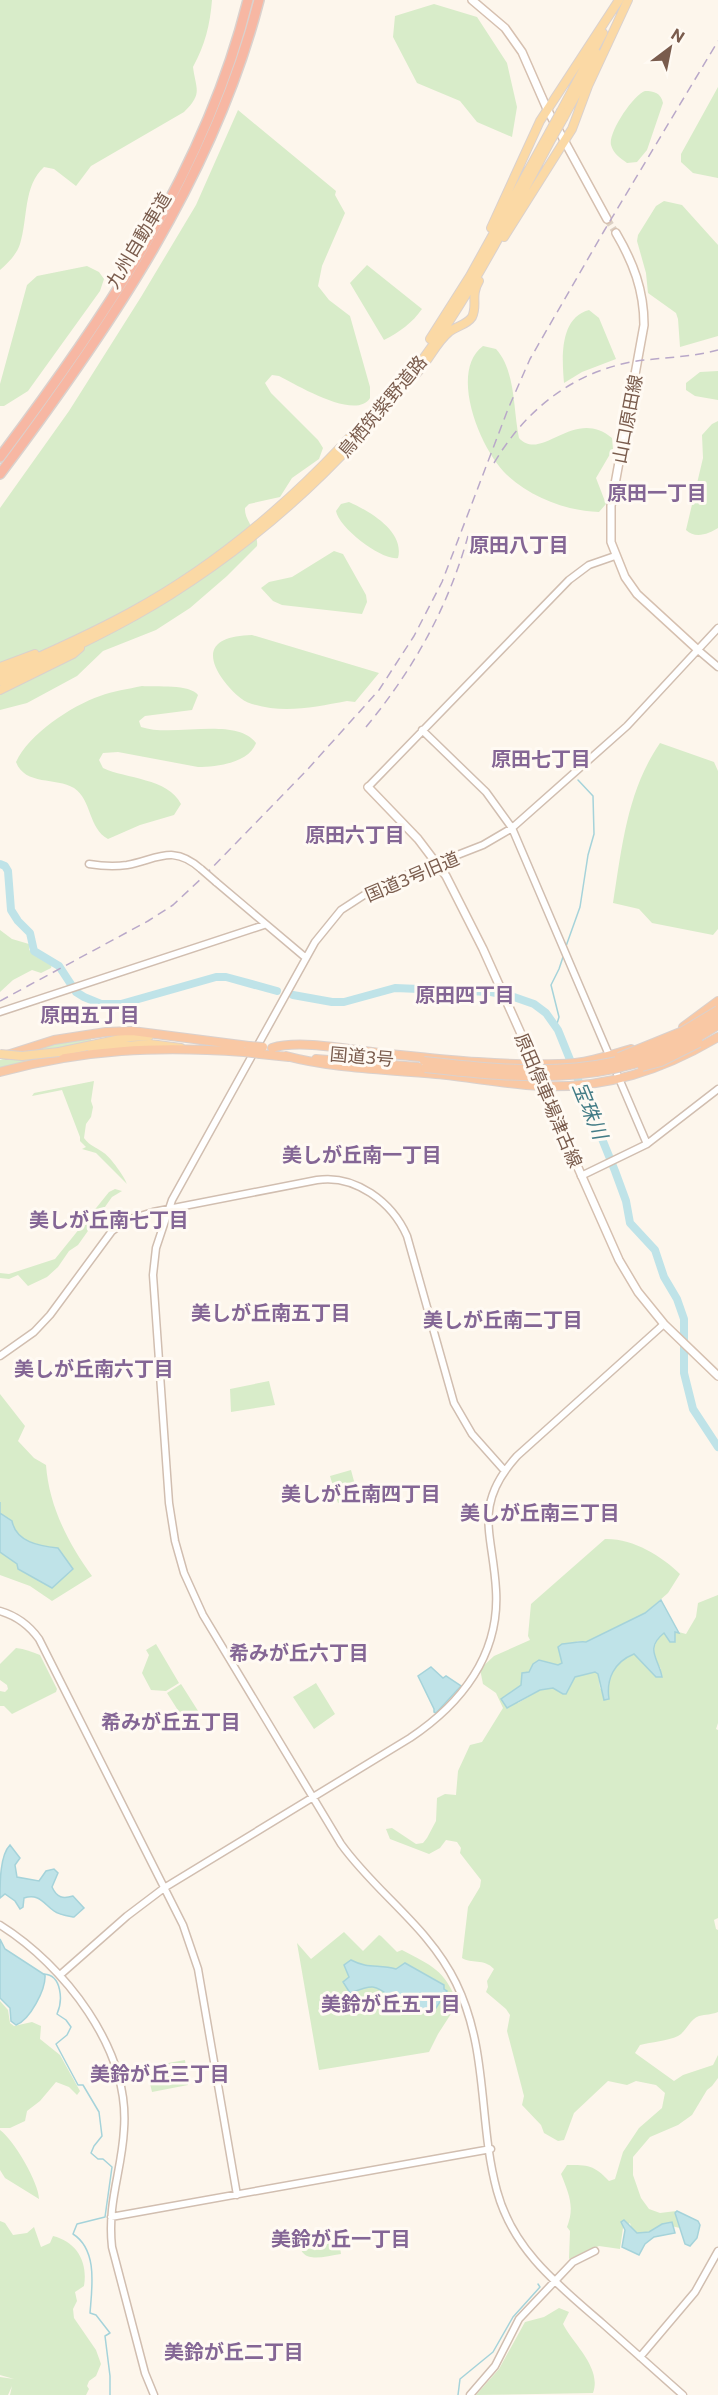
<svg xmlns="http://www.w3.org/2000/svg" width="718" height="2395" font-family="Commissioner,'Noto Sans JP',sans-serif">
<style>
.green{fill:#d8ecc9}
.water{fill:#bfe3e8;stroke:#a5d3da;stroke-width:1.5}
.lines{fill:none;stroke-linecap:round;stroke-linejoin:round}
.stream{stroke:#a5d3da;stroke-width:1.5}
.river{stroke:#bfe3e8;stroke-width:8}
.secondary-tunnel{stroke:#dcd0c4;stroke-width:7;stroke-dasharray:7 3.5;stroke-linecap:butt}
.tertiary-casing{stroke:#d1beb0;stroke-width:9}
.secondary-casing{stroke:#d6c0b0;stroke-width:10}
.primary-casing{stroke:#dad1cd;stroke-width:10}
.trunk-casing{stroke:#dad1cd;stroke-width:10}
.motorway-casing{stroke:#dad1cd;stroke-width:12}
.tertiary{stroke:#fff;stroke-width:6}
.secondary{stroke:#fff;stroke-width:7}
.primary{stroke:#fbd9a5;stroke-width:8}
.trunk{stroke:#f9c8a4;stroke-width:8}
.motorway{stroke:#f7b7a3;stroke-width:9}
.rail{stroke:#b9a8c9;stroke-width:1.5;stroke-dasharray:9 6;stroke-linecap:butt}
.tertiary-bridge-casing{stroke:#d1beb0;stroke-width:9;stroke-linecap:butt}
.primary-bridge-casing{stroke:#dad1cd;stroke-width:10;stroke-linecap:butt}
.trunk-bridge-casing{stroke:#dad1cd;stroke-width:10;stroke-linecap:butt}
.tertiary-bridge{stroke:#fff;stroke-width:6}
.primary-bridge{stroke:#fbd9a5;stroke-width:8}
.trunk-bridge{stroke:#f9c8a4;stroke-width:8}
.labels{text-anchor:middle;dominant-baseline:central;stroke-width:6;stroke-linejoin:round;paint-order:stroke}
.street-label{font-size:18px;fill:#7a5c4d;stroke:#fffaf3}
.neighbourhood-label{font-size:20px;font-weight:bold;fill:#846695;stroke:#fffaf3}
.water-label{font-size:20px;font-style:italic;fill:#437c86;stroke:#fffaf3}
</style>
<rect width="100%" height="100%" fill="#fdf6ec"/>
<path class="green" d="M0 0H212C210 25 205 45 193 67 196 90 203 93 184 112L91 166 76 186 54 169 44 167C23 186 28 219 20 244 17 254 8 263 0 270Z
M434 4 477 17 507 63 517 107 512 137 477 122 460 101 417 83 393 37 395 16Z
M718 87V178L693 173 681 162V154Z
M645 91C654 91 661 93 663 103L647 150 637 162 627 163C620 158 613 153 611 145 608 133 633 95 645 91Z
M238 110 336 191 335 195 345 213 322 266 318 286 329 300 350 316 370 387V398C356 421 297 385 279 376L272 375 265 383 271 393 318 440 323 448 319 459 292 478 280 497 249 504 245 508C244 521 259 532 257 546L227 576 190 608 156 630 103 651 77 676 27 703 0 710V508L69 411 141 297 196 205Z
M664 201 682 205 718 245V336L680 347 678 319 676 313 648 293 646 273 637 241 638 235 656 206Z
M367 265 422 309C412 323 400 332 384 340L350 283Z
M87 266 99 272 104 279 100 291 28 391 4 406H0V384L27 285 37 276Z
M589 310 599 318 616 359 582 372 564 383C562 359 559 318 589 310Z
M483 346 496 349C516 371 513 410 519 438 542 463 574 406 612 438L613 449 596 478 606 504 599 512C566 511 531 497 507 475 481 451 448 372 483 346Z
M718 371V400L695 396 686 390V383L700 372Z
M718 421V528C709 534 695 539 686 530L703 458 702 435 712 424Z
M349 502C369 511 405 531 398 558 382 561 339 528 336 511L341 504Z
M334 551 343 554 366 595 367 602 362 614 282 605 273 601 261 588 269 582 292 577Z
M252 635 379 673 355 702 347 701C315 707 284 714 252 704 241 701 231 690 224 681 200 648 218 636 252 635Z
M142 686C156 687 190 684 198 695L192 710 145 716 139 721 141 727C173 738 235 716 256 743 249 763 216 767 198 767L118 752 103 753 99 760 103 768C126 779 168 778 181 804L174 815 140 825 108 839C88 828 92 800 74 788 56 777 25 786 16 762 29 734 71 706 100 696 113 691 128 689 142 686Z
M660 743 714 762 718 771V929L713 935 652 923 639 909 613 903C622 847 627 791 660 743Z
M0 930 12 939 29 944V950L52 964 51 968 41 973 32 970 13 980 0 992Z
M91 1038V1042L56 1048 55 1055 0 1068V1060L6 1058 53 1044Z
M94 1081 91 1101 93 1107 91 1117 86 1124 84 1138C90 1146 96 1147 104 1153 111 1158 124 1176 127 1184L96 1153 82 1149 86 1147 80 1141V1137L62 1090 32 1096 34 1093Z
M115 1189 122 1191 112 1197 78 1245 69 1251 58 1267 47 1277 28 1286 18 1275 9 1279 0 1278V1273L9 1274 55 1259 109 1192Z
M269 1381 275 1405 231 1412 230 1389Z
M0 1394 25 1426 18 1441 34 1458 46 1465C49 1506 68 1543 92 1576L52 1601 30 1586 0 1575Z
M351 1470 358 1496 338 1503 330 1476Z
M605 1539C632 1538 662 1556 680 1574L668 1593 645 1613 586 1642 578 1641 570 1645 565 1644 559 1650 562 1663 558 1665 539 1660 529 1672 521 1676V1685L516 1689 518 1703 540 1690 554 1688 563 1694 575 1677 595 1672 598 1674 600 1688 609 1699C607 1678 613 1662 634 1654L661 1669C652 1655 651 1644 664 1633L674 1637 675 1631 686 1634 696 1617 698 1603 718 1595V1723L716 1729 718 1730V1918L714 1920 716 1929 718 1930V2012C711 2015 706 2014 699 2016 689 2020 687 2031 678 2036 668 2041 651 2042 640 2045L635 2053 674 2081 683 2075 713 2065 718 2055V2078L712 2086 707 2090 692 2115 678 2125 650 2137 633 2157V2175L641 2198 649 2209 660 2213 676 2211 680 2217V2228L671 2226 640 2234 632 2230 630 2223 623 2228 620 2249 599 2246 569 2259 570 2231 567 2227C575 2207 569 2194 561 2174L567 2165C588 2165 594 2165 609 2181L615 2179 623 2152 639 2128 662 2108 665 2093 656 2085 636 2081 627 2085 608 2081 574 2113 564 2140 558 2141 544 2133 541 2125 522 2105 524 2096 507 2031 510 2015 506 2009 486 1992 488 1987 487 1981 494 1969C484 1958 471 1964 462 1958L468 1907 480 1887 481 1880 460 1853 461 1848 457 1842 446 1840 440 1848 429 1854 390 1839 386 1829 392 1828 416 1844 423 1843 427 1838 436 1821 437 1798 445 1794 456 1795 458 1771 470 1745 482 1742 503 1708 496 1693 483 1684 480 1669 494 1656 530 1640 528 1636 531 1604Z
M156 1644 179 1683 166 1691 151 1690 142 1673 149 1655 146 1650Z
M16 1648C25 1649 32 1652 40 1655L57 1689 56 1692 12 1714 4 1706H0V1691L5 1692 8 1689 7 1685 0 1680V1664Z
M316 1683 335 1714 314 1729 293 1697Z
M181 1684 200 1714 186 1723 167 1693Z
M344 1932 363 1951 379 1935 381 1936 397 1952 402 1950C434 1967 443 1969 458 2003L438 2034 429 2052 319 2070 297 1943 311 1959Z
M0 2001 8 2010 10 2023 14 2026 32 2022 41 2026 40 2039 60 2055 80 2091 77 2095 69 2087 56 2082 40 2101 27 2111 25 2121 10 2128H0Z
M185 2060 188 2085 152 2092 146 2067Z
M0 2130C14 2140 39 2183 39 2199L5 2178 0 2170Z
M0 2221 5 2223 13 2235 27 2233 34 2227 41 2247 50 2243 53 2236C77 2242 88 2262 84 2286L75 2292 77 2301 73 2309 74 2318 96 2350 101 2364 96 2376 89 2381 87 2386 89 2389 86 2395H10L12 2386 8 2395H0V2377L14 2379 0 2375Z
M337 2229 341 2254C321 2257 296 2266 300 2235Z
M559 2308 569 2312 563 2324C574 2345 602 2368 593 2393L476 2395 499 2369 525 2322 544 2317Z"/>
<path class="water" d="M0 1502V1513L12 1521C16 1542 39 1546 58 1548L73 1569 52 1588 18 1569 17 1564 0 1552Z
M661 1600 679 1633 675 1632V1642H670L664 1633C644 1649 659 1659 662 1677H656L634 1654C614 1662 606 1679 609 1699L604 1700 598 1674 595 1672 575 1677 566 1694H563L553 1688 540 1690 507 1708 501 1699 521 1685 522 1673 529 1672 533 1664 539 1660 558 1665 562 1663 558 1647 562 1644C571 1644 577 1641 586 1642L645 1613Z
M431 1667 443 1678 446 1676 461 1686 436 1713 434 1712V1709L418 1676Z
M10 1845 20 1858 15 1865 17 1877 39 1881 46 1871 54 1869 58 1873 52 1887C57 1898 63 1899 73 1896L84 1908 74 1917C68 1916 59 1915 54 1911 44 1904 39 1893 24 1898L23 1907 20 1909 15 1901 5 1894 0 1898C0 1882 0 1855 10 1845Z
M0 1939 5 1949 45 1975C46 1989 30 2020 16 2025L11 2021 10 2008 0 1998Z
M351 1960C368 1969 379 1964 396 1969L405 1963 444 1985V1989L447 1991 432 2014 419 2008 413 2000H405L400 1996 392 1998C374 1983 371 1985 350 1993L343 1982 349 1977 344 1965Z
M677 2211 698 2221 700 2225 697 2238 690 2246 685 2244 675 2213Z
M624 2220 637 2233 649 2232 662 2224 672 2222 675 2233 654 2237 645 2244 639 2255 622 2247 625 2230 621 2222Z"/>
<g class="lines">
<path class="stream" d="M565 949 580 907 588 855 594 834 593 796 578 780
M556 1027 559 1017 551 985 559 969 564 954
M44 1974C62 1975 63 2001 57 2014L66 2020 71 2027 67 2035 56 2044 78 2085H83L99 2112 102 2136 94 2146 91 2153 98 2159H103L112 2167 105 2217 77 2224 73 2234C98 2250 92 2287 90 2313L96 2315 110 2333 105 2336 110 2376V2395
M458 2395 460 2379 493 2352 513 2317 540 2287 538 2284"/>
<path class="river" d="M0 864 5 866 8 871 11 910 18 921 30 933 34 951 59 966 76 992 84 997 101 1004H121L216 977H226L277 991
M293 995 332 1002H344L395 988 491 992 511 996 534 1004 546 1013 558 1030 615 1171 626 1201 630 1223 655 1250 664 1277 677 1299 684 1319V1373L693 1409 718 1447"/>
<path class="secondary-tunnel" d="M607 219 616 233"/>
<g class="tertiary-casing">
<path id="tertiary" d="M698 650 718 667
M422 730 486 792 512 828 647 1144
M368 787 569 580 589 565 615 556
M89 864C101 866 114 867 127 865 158 859 173 844 201 869
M216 882 306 958
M0 1012 264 925
M581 1176 647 1144 718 1089
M0 1356 34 1332 50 1315 112 1231 127 1220 153 1212 317 1180C355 1174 392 1202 407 1236L454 1403 472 1434 504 1470
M0 1611C17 1616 29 1625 39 1639L183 1925 198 1969 237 2195
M0 1925C64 1965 130 2049 124 2129 122 2171 107 2202 112 2247L145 2373 154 2395
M60 1975 127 1916 164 1888 410 1738C461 1704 500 1655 496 1590 493 1533 472 1506 517 1456L664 1324
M111 2217 491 2149
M640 2357 695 2292 718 2251
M470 2395 495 2366 519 2319 573 2262 595 2251
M683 2395C656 2371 629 2347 602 2323 558 2285 513 2250 497 2191 478 2121 489 2051 456 1983 429 1927 376 1893 341 1844L203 1615 184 1573 175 1541 169 1503 153 1275 156 1248 172 1200 315 942 341 910 378 886 483 845 512 828 627 726 718 628"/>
</g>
<g class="secondary-casing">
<path id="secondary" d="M472 0 505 28 522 52 547 109 607 219
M616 233C633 262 644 290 644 325L611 506V542L625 577 637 594 698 650
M368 787 418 839 446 876 483 949 522 1036 534 1069
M540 1082 619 1260 638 1292 664 1324 718 1376"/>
</g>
<g class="primary-casing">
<path id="primary" d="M561 111 603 33
M564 117 598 54
M491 228 540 121 619 0
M504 237 572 129 588 86 628 0
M430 339 470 276 549 133
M411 379C427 366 434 344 449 332 456 326 467 325 472 317 478 305 470 296 479 281
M0 667 35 654
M0 674C44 655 89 635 131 612 241 552 332 465 409 368
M0 681C58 656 116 629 170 595 281 525 377 431 450 320 488 262 519 199 552 138
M0 690 73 654 80 648
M92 1049 150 1044 181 1048
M59 1052 130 1037 149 1036"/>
</g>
<g class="trunk-casing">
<path id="trunk" d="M683 1027 718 1001
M272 1048C299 1039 352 1050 381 1053 440 1059 500 1066 559 1064 583 1064 608 1056 631 1049
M260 1054 289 1057
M7 1055 54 1040 106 1032 132 1031 249 1046
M286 1056C335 1069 385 1069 436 1074 470 1077 505 1084 540 1086 606 1089 662 1070 718 1037
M316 1059 418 1067
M0 1072C85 1049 157 1046 244 1052"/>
</g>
<g class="motorway-casing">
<path id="motorway" d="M0 457C104 319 206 170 248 0
M0 474C108 330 214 176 259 0"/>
</g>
<use href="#tertiary" class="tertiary"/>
<use href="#secondary" class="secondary"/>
<use href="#primary" class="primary"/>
<use href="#trunk" class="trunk"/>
<use href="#motorway" class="motorway"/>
<path class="rail" d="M494 463C525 411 570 374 631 362 660 357 690 358 718 350
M366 727C413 670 448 608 468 536
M0 1001 148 921 173 905 204 876 307 770 379 690 414 636 442 582 508 409 530 359 604 231 718 41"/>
<g class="tertiary-bridge-casing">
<path id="tertiary-bridge" d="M201 869 216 882"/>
</g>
<g class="primary-bridge-casing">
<path id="primary-bridge" d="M549 133 561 111
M552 138 564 117
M0 1054 22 1056 59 1052"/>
</g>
<g class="trunk-bridge-casing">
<path id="trunk-bridge" d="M249 1046 263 1047
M244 1052 260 1054
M619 1057 683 1031 718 1010
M424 1061C532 1073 623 1081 718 1017
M642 1067 661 1062 699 1043
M425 1068C532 1080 624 1088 718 1025"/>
</g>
<use href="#tertiary-bridge" class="tertiary-bridge"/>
<use href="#primary-bridge" class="primary-bridge"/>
<use href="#trunk-bridge" class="trunk-bridge"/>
</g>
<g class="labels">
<g class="street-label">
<text transform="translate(138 240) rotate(-59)">九州自動車道</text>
<text transform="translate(382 406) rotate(-50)">鳥栖筑紫野道路</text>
<text transform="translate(627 419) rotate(-79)">山口原田線</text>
<text transform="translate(412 876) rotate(-23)">国道3号旧道</text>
<text transform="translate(362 1056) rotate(5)">国道3号</text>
<text transform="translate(549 1100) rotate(67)">原田停車場津古線</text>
</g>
<g class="neighbourhood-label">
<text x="657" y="492">原田一丁目</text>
<text x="519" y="544">原田八丁目</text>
<text x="541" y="758">原田七丁目</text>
<text x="355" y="834">原田六丁目</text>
<text x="465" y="994">原田四丁目</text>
<text x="90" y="1014">原田五丁目</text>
<text x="362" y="1154">美しが丘南一丁目</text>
<text x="109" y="1219">美しが丘南七丁目</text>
<text x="271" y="1312">美しが丘南五丁目</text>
<text x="503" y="1319">美しが丘南二丁目</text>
<text x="94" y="1368">美しが丘南六丁目</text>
<text x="361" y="1493">美しが丘南四丁目</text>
<text x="540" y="1512">美しが丘南三丁目</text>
<text x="299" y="1652">希みが丘六丁目</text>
<text x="171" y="1721">希みが丘五丁目</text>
<text x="391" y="2003">美鈴が丘五丁目</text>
<text x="160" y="2073">美鈴が丘三丁目</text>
<text x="341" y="2238">美鈴が丘一丁目</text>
<text x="234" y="2351">美鈴が丘二丁目</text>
</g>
<g class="water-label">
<text transform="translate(591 1110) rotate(68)">宝珠川</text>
</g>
</g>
<g transform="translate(670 48) rotate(32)" stroke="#fffaf3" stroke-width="4.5" paint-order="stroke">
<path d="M0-4.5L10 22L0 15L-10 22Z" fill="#7a5c4d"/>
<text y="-9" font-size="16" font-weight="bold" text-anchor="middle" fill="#7a5c4d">N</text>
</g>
</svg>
